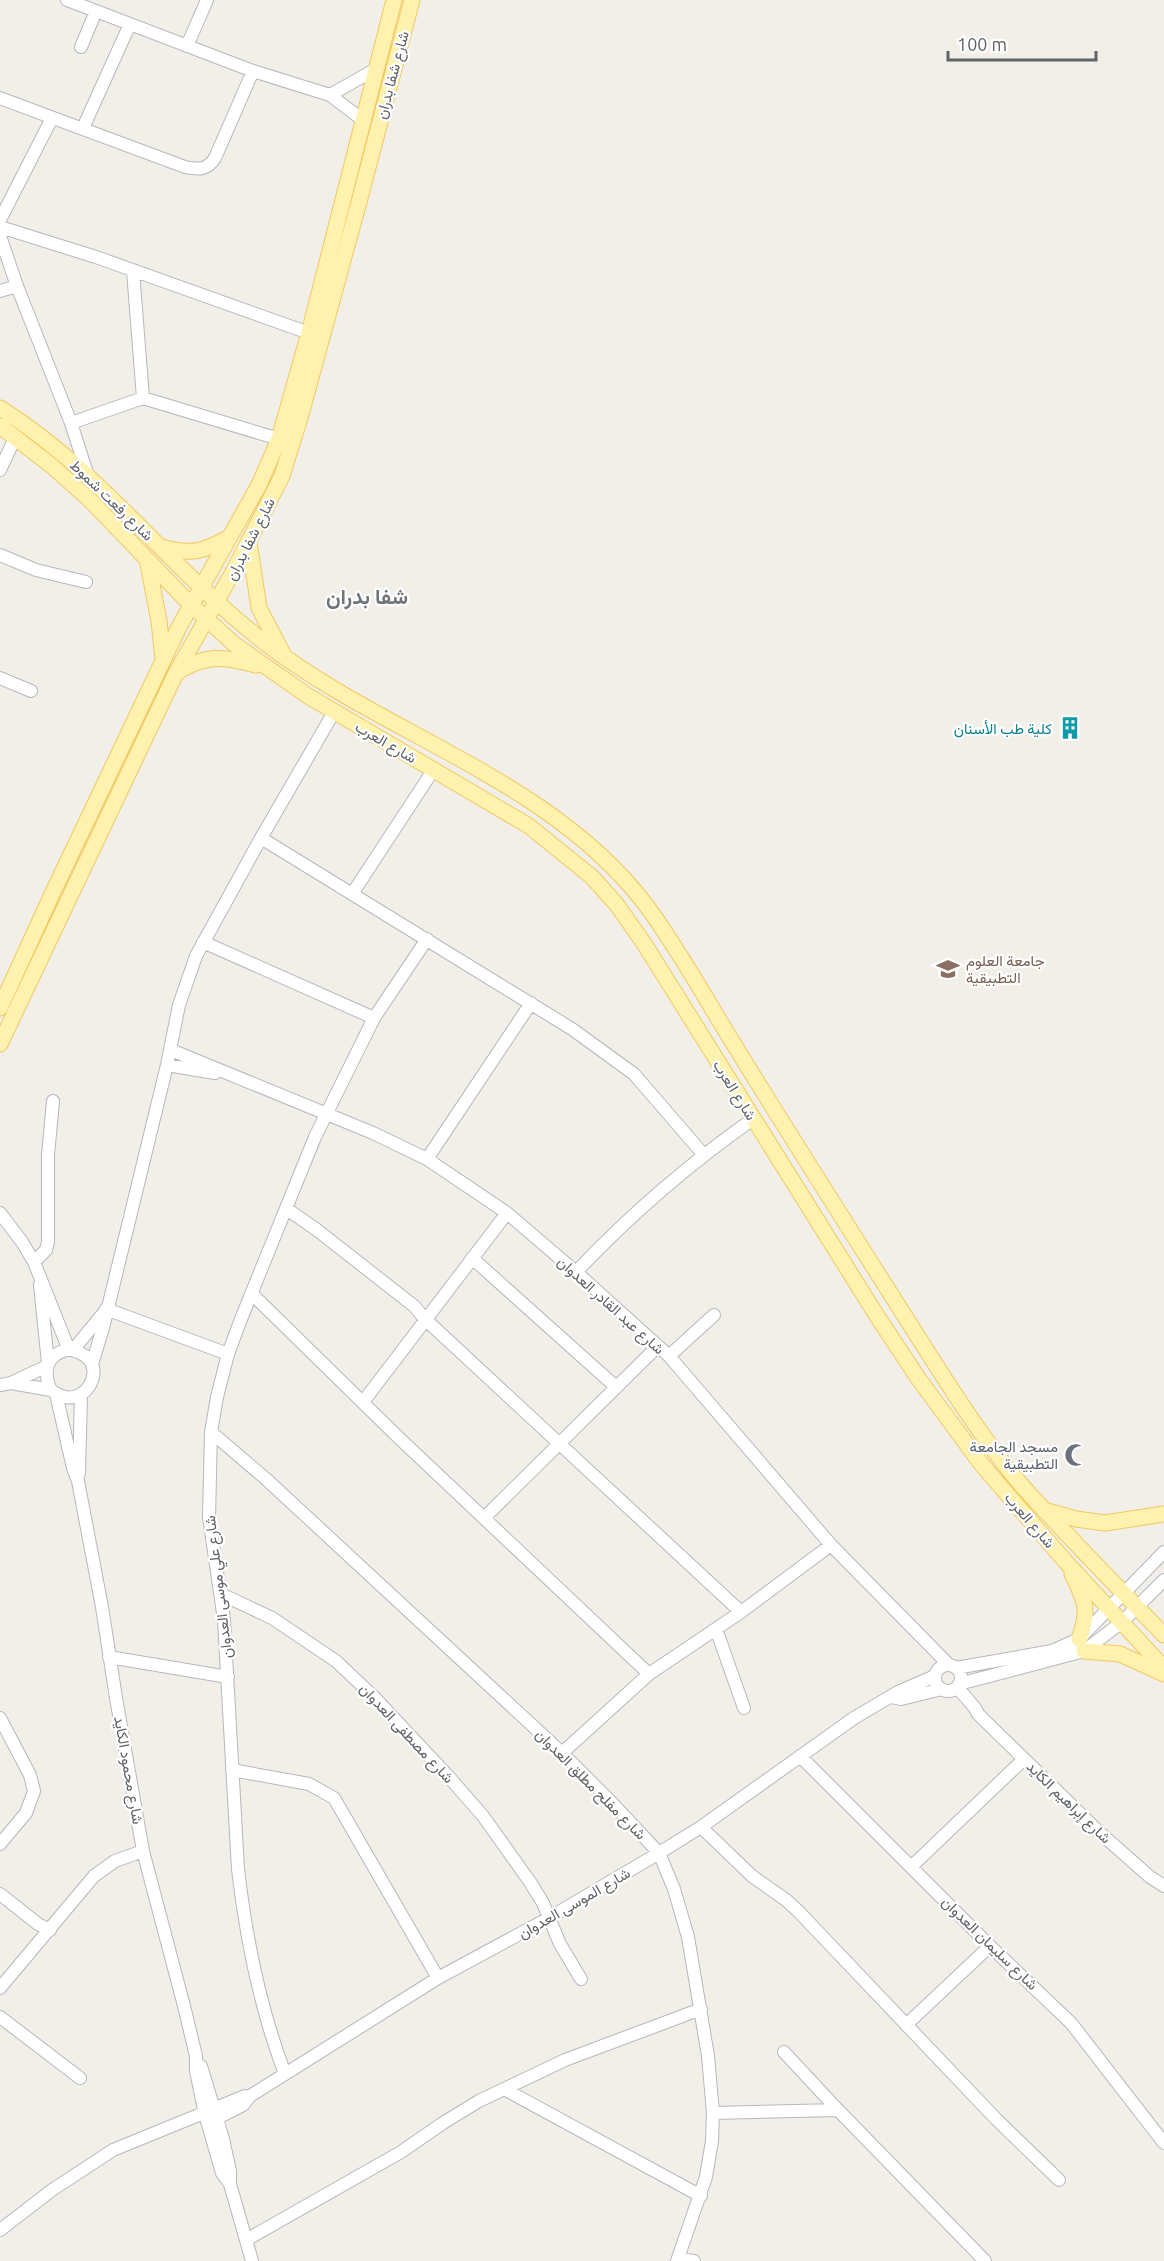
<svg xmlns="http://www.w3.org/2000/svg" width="1164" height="2261" font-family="Ubuntu,Vazirmatn,sans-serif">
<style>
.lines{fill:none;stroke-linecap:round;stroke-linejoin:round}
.minor-casing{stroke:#b5b8bc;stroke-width:14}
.major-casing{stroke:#f2c960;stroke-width:17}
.minor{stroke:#fff;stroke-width:12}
.major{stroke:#fff2af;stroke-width:15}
.labels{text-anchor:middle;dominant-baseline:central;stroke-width:4.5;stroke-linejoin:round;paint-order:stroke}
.street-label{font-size:15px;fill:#5f6368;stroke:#fff}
.culture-label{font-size:15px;fill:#0d838f;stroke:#fff;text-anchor:end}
.education-label{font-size:15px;fill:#785e54;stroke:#fff;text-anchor:start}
.worship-label{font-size:15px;fill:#5b616d;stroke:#fff;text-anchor:end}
.district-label{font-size:21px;font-weight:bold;fill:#70757a;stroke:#fff}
</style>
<rect width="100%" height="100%" fill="#f1efe8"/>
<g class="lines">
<g class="minor-casing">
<path id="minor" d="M67 0 253 71 330 95 364 121
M187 46 207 0
M81 47 96 11
M330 95 376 69
M0 98 185 167C199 170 207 170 215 158L253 71
M83 128 130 24
M0 220 52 118
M0 227 96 257 309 333
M0 236 17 286 71 423 87 473
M133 271 143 398
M0 291 17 286
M71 423 143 398 279 439
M0 470 15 438
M0 555 36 570 86 582
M0 678 31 691
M261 838 572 1029 634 1074 703 1154
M352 894 434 769
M203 942 374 1018
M171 1050 373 1133 427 1159 507 1213 576 1272 669 1356 831 1545 949 1665
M167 1065 215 1073
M427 1159 531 1003
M287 1209 317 1230 414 1306 425 1319 741 1612
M0 1213 22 1242 34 1262 69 1350
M472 1258 616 1387
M34 1262 46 1250 48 1242V1155L53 1101
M576 1272C630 1215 689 1164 753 1119
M40 1285 48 1363
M252 1294 398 1437 649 1674
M106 1309 228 1354
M73 1350 106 1310
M669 1356 714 1315
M92 1364 103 1328 167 1065 179 1005 196 956 261 838 334 712
M11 1383 51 1390C83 1416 111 1366 80 1353 75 1351 72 1349 67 1350 45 1355 43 1373 51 1390
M0 1385 11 1383 47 1366
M56 1394 73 1468 78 1481 102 1607 116 1698 143 1851 184 2006 196 2056V2071L205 2114 222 2173 230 2184
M363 1402 507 1213
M211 1432 266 1479 562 1753 614 1805 659 1853 674 1889 688 1937 708 2056 713 2113 712 2141 706 2177 677 2261
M79 1473 81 1395
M485 1517 658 1346
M221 1594 272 1618 336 1661 375 1698 449 1777 483 1816 530 1882 543 1903 560 1944 581 1979
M716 1629 744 1708
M109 1657 228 1677
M935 1678a13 13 0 1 1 26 0a13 13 0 1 1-26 0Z
M956 1668 1052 1651 1079 1639 1164 1552
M959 1684 1084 1651 1122 1622 1164 1580
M957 1687 975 1708 978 1714 1099 1832 1150 1877 1164 1886
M891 1697 901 1699 942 1689
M0 1718 30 1775 34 1791 26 1813 0 1844
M562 1753 649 1674 741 1612 831 1545
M800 1756 990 1946 1071 2023 1164 2143
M232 1770 309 1784 334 1798 438 1978
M701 1827 752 1876 786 1900 799 1912 996 2119 1059 2180
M912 1866 1024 1759
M0 1894 38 1924 50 1930
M0 1988 94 1876 115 1861 143 1851
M0 2017 80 2078
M906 2025 990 1946
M784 2052 838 2110 985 2261
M201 2066 223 2139 230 2171V2184L252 2261
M285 2074C260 2008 246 1939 238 1869L224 1620 209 1517 211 1432 217 1397 228 1354 241 1319 315 1137 374 1018 427 939
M504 2089 701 2196
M713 2113 838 2110
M208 2123 243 2105 250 2096 438 1978 549 1918 659 1853 701 1827 854 1718 898 1692 935 1676
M0 2230 52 2190 113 2150 245 2096
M246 2240 401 2152 443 2123 479 2101 565 2060 701 2009
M678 2259 694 2261"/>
</g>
<g class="major-casing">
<path id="major" d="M0 408C102 472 170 569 264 642 386 736 550 779 646 905 680 951 708 1003 738 1051 791 1137 845 1222 899 1307 933 1360 966 1415 1005 1465 1022 1488 1043 1508 1062 1529 1096 1565 1130 1600 1164 1635
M0 426 52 466 91 501 191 605 234 644 308 696 529 826 592 877 617 905 645 945 877 1316 918 1378 982 1465 1065 1561 1164 1668
M249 542 259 608 283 654
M161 547C192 555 203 552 230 537
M147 559 159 621 163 659
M176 673C205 654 224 656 256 665
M0 1008 53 892 179 627 259 485 279 439 309 333 394 0
M0 1044 176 673 233 572 282 476 300 418 359 202 412 0
M1044 1510 1076 1519 1105 1523 1164 1514
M1072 1574C1085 1600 1090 1611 1079 1639
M1084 1651 1120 1654 1164 1674"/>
</g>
<use href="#minor" class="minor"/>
<use href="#major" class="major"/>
</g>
<defs>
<g id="building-bare" transform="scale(1.8)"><path d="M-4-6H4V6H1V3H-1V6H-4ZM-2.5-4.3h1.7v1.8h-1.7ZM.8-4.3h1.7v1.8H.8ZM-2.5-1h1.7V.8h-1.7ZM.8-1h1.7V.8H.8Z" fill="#0f9aa8" stroke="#fff" stroke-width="2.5" paint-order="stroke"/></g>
<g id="university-bare" transform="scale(1.8)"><path d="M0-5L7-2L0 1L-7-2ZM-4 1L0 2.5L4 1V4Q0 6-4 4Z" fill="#8d6e63" stroke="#fff" stroke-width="2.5" paint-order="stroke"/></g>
<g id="mosque-bare" transform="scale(1.8)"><path d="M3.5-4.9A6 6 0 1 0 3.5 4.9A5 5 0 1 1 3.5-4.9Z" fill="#6b7280" stroke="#fff" stroke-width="2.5" paint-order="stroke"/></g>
</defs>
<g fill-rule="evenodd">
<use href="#building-bare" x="1070" y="728"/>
<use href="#university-bare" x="948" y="969"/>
<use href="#mosque-bare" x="1076" y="1455"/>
</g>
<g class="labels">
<g class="street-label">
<text transform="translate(392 75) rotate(-75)">شارع شفا بدران</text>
<text transform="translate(112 500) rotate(44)">شارع رفعت شموط</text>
<text transform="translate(250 539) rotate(-63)">شارع شفا بدران</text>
<text transform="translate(386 742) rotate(30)">شارع العرب</text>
<text transform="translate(735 1090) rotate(58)">شارع العرب</text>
<text transform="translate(611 1305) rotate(42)">شارع عبد القادر العدوان</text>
<text transform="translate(1030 1520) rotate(49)">شارع العرب</text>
<text transform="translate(218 1587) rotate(-97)">شارع علي موسى العدوان</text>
<text transform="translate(407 1733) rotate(47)">شارع مصطفى العدوان</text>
<text transform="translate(129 1770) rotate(80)">شارع محمود الكايد</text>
<text transform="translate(591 1784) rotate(45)">شارع مفلح مطلق العدوان</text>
<text transform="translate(1069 1802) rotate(44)">شارع إبراهيم الكايد</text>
<text transform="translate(574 1903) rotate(-30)">شارع الموسى العدوان</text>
<text transform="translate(990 1943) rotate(44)">شارع سليمان العدوان</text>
</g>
<g class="culture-label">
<text x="1052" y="728">كلية طب الأسنان</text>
</g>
<g class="education-label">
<text x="966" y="960">جامعة العلوم<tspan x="966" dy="17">التطبيقية</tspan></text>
</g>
<g class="worship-label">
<text x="1058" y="1446">مسجد الجامعة<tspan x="1058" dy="17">التطبيقية</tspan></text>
</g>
<g class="district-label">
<text x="367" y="596">شفا بدران</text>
</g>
</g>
<path d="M948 51v9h148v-9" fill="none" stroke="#5f6368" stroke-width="3"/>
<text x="957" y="51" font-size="18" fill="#5f6368" stroke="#ffffff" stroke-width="4.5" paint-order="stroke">100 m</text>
</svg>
